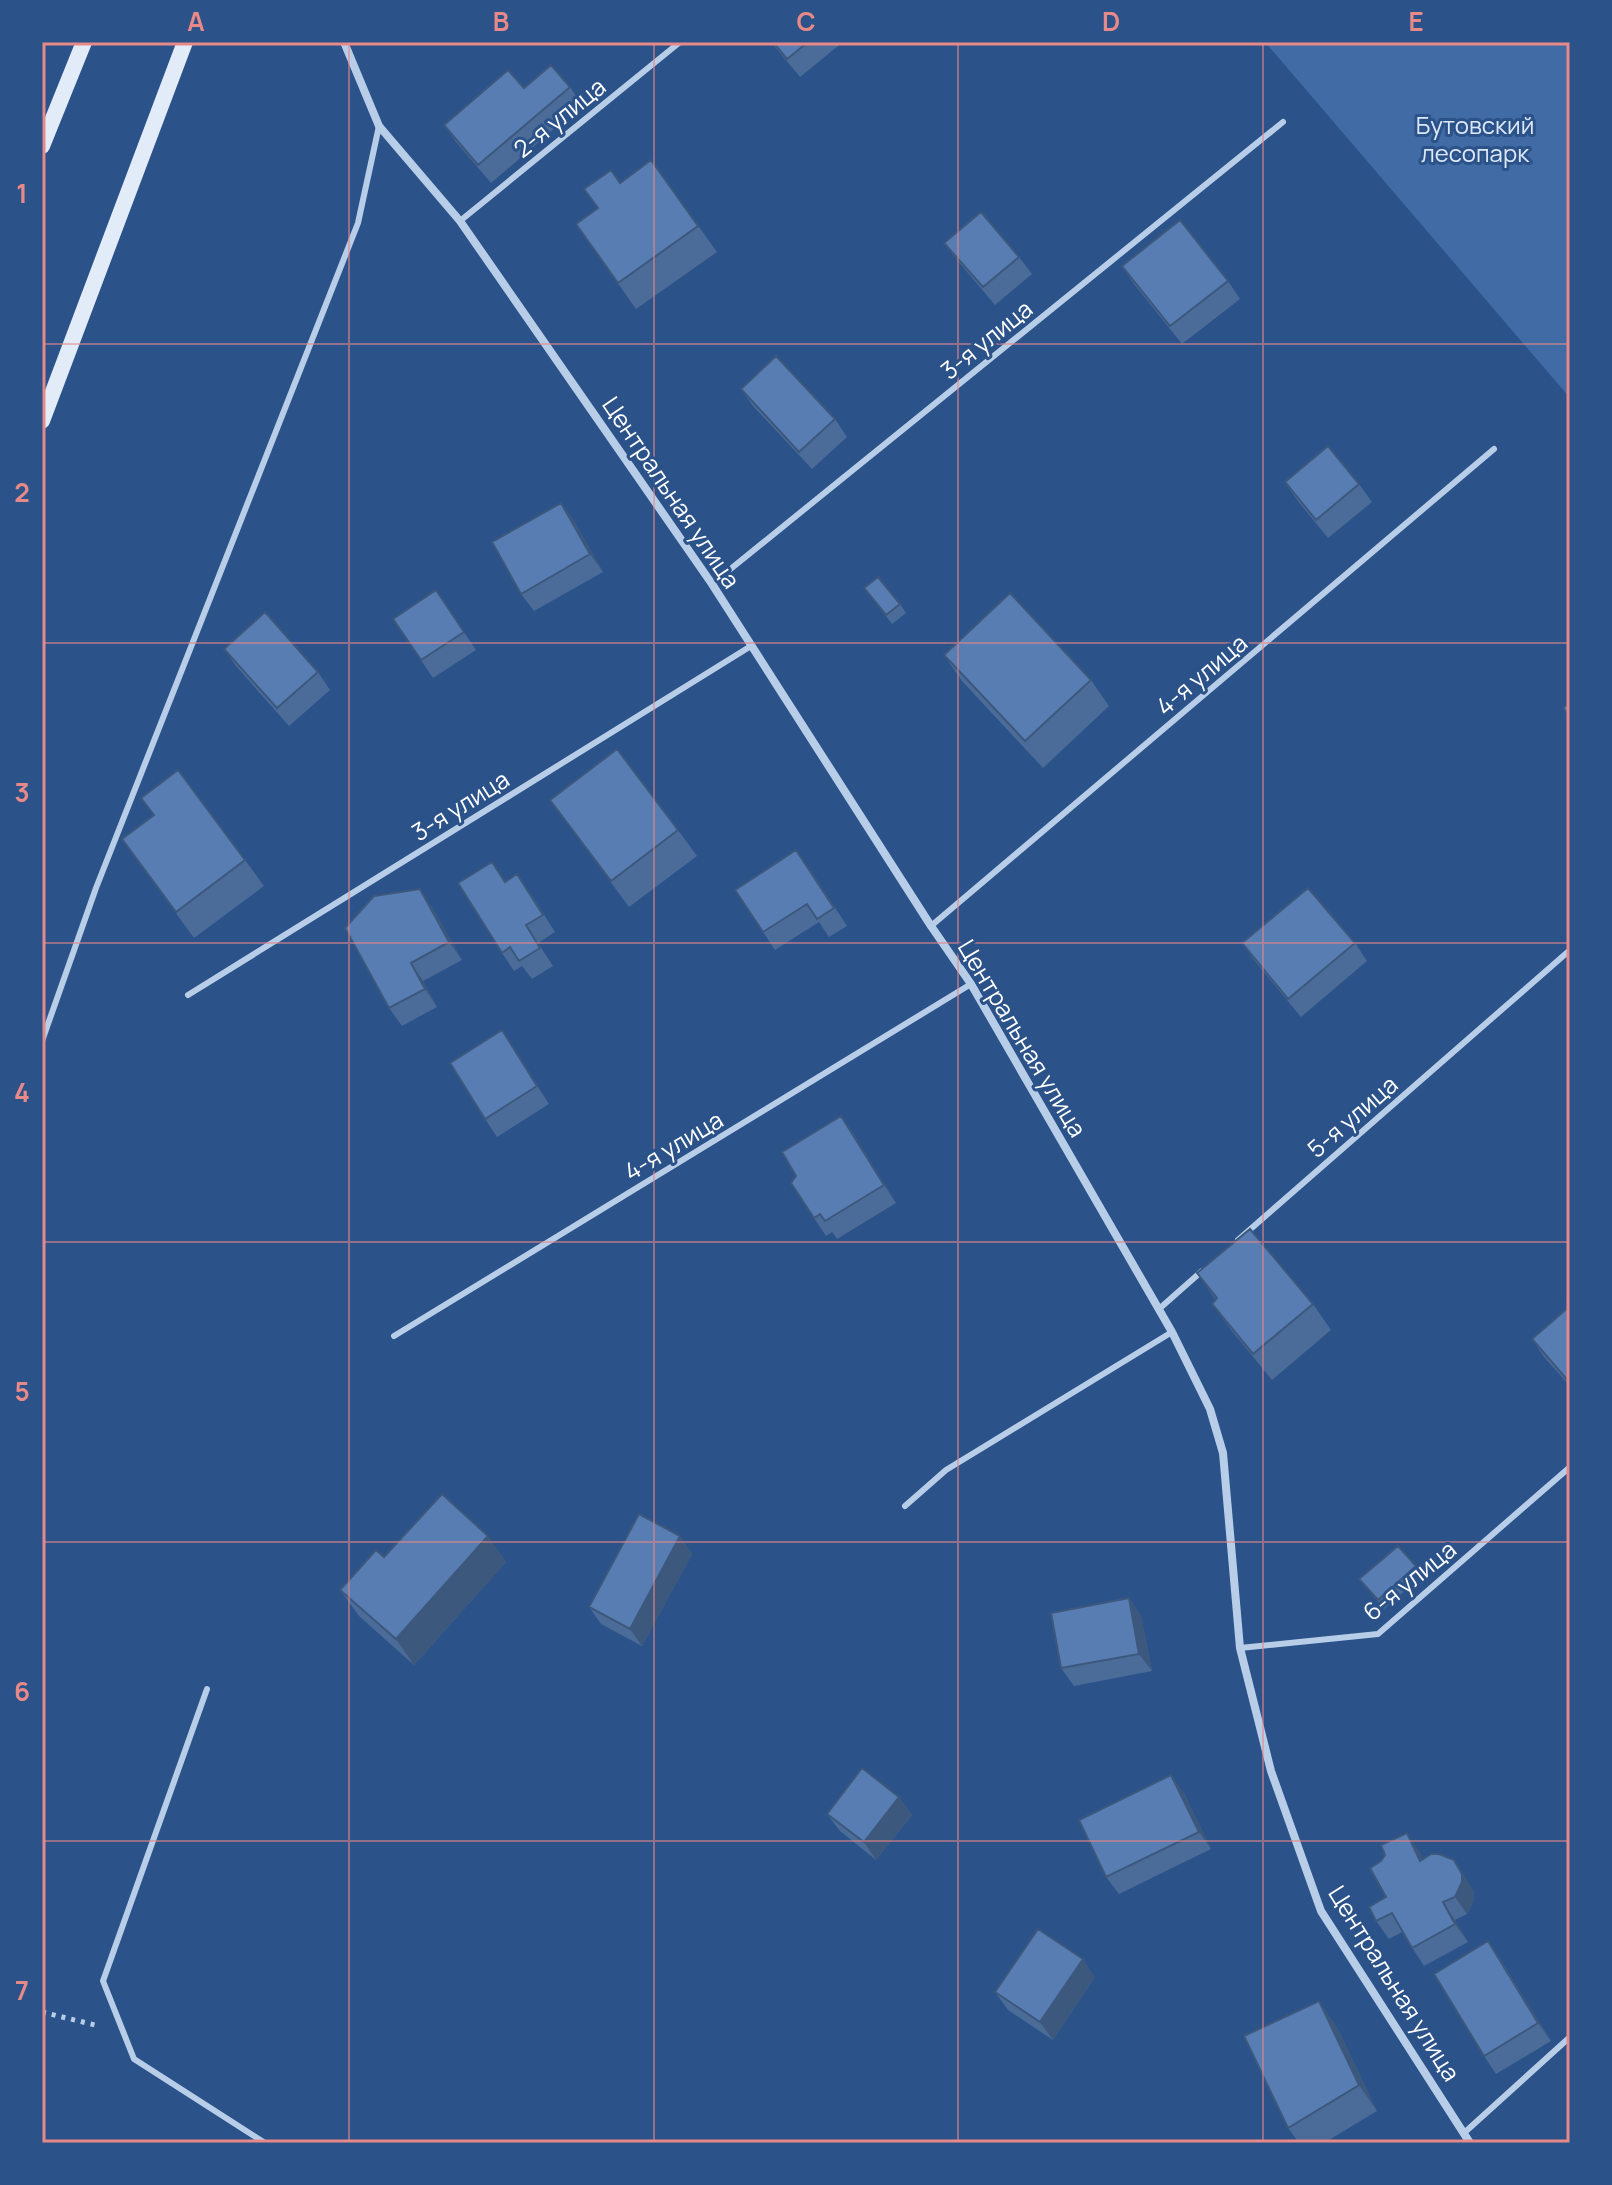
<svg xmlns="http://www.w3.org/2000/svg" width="1612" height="2185" font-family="Manrope,sans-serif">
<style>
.green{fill:#406ba5}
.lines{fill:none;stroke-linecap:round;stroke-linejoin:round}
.path{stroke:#b8cde8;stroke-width:5;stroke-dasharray:4 6;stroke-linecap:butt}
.service{stroke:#b8cde8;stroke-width:6}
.minor{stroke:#b8cde8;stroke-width:8}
.secondary{stroke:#e2ebf8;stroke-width:16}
.wall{fill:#4b6c99}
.shaded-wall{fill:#3d587d}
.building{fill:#577db2;stroke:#3d587d;stroke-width:2}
.grid{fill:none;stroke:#e88989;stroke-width:2;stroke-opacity:0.55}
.labels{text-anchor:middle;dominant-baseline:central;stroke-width:6;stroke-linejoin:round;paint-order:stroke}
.street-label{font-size:24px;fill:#fff;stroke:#2b5289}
.park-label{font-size:24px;fill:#dce7f7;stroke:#2b5289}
.neatline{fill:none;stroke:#e88989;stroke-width:3}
.grid-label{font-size:26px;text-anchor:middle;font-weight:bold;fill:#e88989}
</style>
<rect width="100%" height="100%" fill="#2b5289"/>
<path class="green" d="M1265 42H1570V398Z"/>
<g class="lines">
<path class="path" d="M42 2012 95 2025"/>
<path class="service" d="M460 221 680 42
M712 584 1283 122
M931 926 1494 449
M188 995 751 646
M42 1041 96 888 358 223 379 126
M1238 1240 1570 950
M1159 1309 1202 1271
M394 1336 971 984
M905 1506 946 1470 1172 1332
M1240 1648 1378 1634 1570 1467
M207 1689 103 1981 134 2059 265 2143
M1464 2133 1570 2037"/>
<path class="minor" d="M344 42 379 126 460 221 712 584 931 926 971 984 1172 1332 1210 1409 1223 1453 1240 1648 1271 1771 1321 1911 1470 2143"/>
<path class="secondary" d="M42 146 84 42
M42 421 185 42"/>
</g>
<path class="wall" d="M771 42H843L800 77Z
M570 87 582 105 491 183 456 142 444 125 524 88Z
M651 160 717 252 636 309 576 224 598 208 620 183Z
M944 243 1019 257 1032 274 995 305 957 260Z
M1122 266 1228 281 1240 299 1182 344 1134 284Z
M741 389 835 419 847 437 812 469 753 406Z
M1285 482 1359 484 1372 502 1328 538 1297 500Z
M561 503 574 521 603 572 534 611 521 594Z
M864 588 900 604 906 613 892 624Z
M436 590 476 650 433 678 393 619Z
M224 649 318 672 330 690 289 726 236 666Z
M944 655 1091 680 1109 706 1043 768 962 681Z
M550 800 678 830 697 856 629 907Z
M122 839 245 860 264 886 194 938Z
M809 868 847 926 829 937 819 922 775 950 763 932Z
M505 881 529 891 555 932 538 943 553 966 532 979 522 966 514 971 502 953Z
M432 907 462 960 423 981 437 1007 402 1026 389 1008Z
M1242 943H1355L1367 961 1301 1017 1254 960Z
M514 1048 549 1104 497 1137 485 1119Z
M841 1116 853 1133 896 1203 837 1239 832 1232 826 1236 814 1218 796 1176Z
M1197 1273 1313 1304 1331 1330 1272 1380 1231 1330 1212 1304 1216 1300Z
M1570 1301V1386L1544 1357 1532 1339 1570 1307Z
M488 1536 506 1562 414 1665 359 1616 340 1590 384 1557Z
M680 1536 692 1554 642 1646 601 1624 589 1607Z
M1416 1566 1423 1575 1384 1609 1359 1579Z
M1129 1598 1141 1616 1152 1671 1074 1686 1061 1668Z
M1184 1793 1211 1849 1119 1894 1106 1877Z
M899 1797 912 1815 876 1860 840 1831 827 1814Z
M1419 1851 1423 1859 1454 1860 1474 1892V1900L1467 1914 1455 1920 1468 1942 1424 1966 1402 1932 1389 1939 1376 1921 1386 1897 1381 1861Z
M1500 1959 1551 2041 1496 2074 1484 2056Z
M1095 1977 1053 2040 1008 2010 995 1992Z
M1337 2027 1377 2111 1324 2143H1299L1288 2128Z"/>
<path class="shaded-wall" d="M561 503 574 521 603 572 590 554Z
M420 889 432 907 462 960 449 942Z
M411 963 423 981 437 1007 425 989Z
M502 1030 514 1048 549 1104 537 1086Z
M841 1116 853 1133 896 1203 884 1185Z
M488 1536 506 1562 414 1665 396 1639Z
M680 1536 692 1554 642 1646 630 1629Z
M1129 1598 1141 1616 1152 1671 1139 1654Z
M1171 1775 1184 1793 1211 1849 1199 1832Z
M899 1797 912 1815 876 1860 864 1842Z
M1407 1833 1419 1851 1433 1879 1420 1861Z
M1454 1860 1474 1892V1900L1467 1914 1455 1897Z
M1443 1902 1455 1920 1468 1942 1455 1924Z
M1488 1941 1500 1959 1551 2041 1538 2023Z
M1083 1959 1095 1977 1053 2040 1040 2022Z
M1319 2001 1337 2027 1377 2111 1359 2085Z"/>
<path class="building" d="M773 42H808L787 59Z
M551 65 570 87 478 165 444 125 508 70 524 88Z
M651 160 698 226 618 283 576 224 598 208 584 189 611 170 620 183Z
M981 212 1019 257 983 287 944 243Z
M1180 220 1228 281 1170 326 1122 266Z
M776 356 835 419 799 452 741 389Z
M1328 446 1359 484 1316 520 1285 482Z
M561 503 590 554 521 594 492 542Z
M878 577 900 604 886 615 864 588Z
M436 590 464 632 421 660 393 619Z
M1010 593 1091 680 1025 741 944 655Z
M265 612 318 672 277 708 224 649Z
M1570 702V716L1563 708Z
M617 749 678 830 611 881 550 800Z
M178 770 245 860 176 912 122 839 154 815 141 798Z
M796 850 834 908 817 919 807 904 763 932 735 890Z
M492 862 505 882 517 874 543 915 526 925 540 948 519 961 510 947 502 953 458 883Z
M1308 888 1355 943 1288 999 1242 943Z
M420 889 449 942 411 963 425 989 389 1008 345 928 374 896Z
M502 1030 537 1086 485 1119 450 1063Z
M841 1116 884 1185 825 1221 820 1214 814 1218 791 1183 796 1176 782 1152Z
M1250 1229 1313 1304 1253 1354 1212 1304 1217 1298 1197 1273Z
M1570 1301V1383L1532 1339 1570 1306 1567 1303Z
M442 1494 488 1536 396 1639 340 1590 376 1550 384 1557Z
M639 1514 680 1536 630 1629 589 1607Z
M1398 1546 1416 1566 1378 1600 1359 1579Z
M1129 1598 1139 1654 1061 1668 1051 1613Z
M862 1768 899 1797 864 1842 827 1814Z
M1171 1775 1199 1832 1106 1877 1079 1820Z
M1407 1833 1420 1861 1431 1854H1439L1454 1860 1462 1874V1882L1455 1897 1443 1902 1455 1924 1412 1948 1392 1913 1376 1921 1369 1907 1386 1897 1370 1868 1381 1861 1385 1855 1381 1845Z
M1038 1929 1083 1959 1040 2022 995 1992Z
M1488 1941 1538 2023 1484 2056 1434 1974Z
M1319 2001 1359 2085 1288 2128 1244 2036Z"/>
<path class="grid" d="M349 42V2143M654 42V2143M958 42V2143M1263 42V2143M42 344H1570M42 643H1570M42 943H1570M42 1242H1570M42 1542H1570M42 1841H1570"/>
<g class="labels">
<g class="street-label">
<text transform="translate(559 117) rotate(-39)">2-я улица</text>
<text transform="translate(986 339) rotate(-39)">3-я улица</text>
<text transform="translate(672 492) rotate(56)">Центральная улица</text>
<text transform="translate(1201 674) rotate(-40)">4-я улица</text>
<text transform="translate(460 805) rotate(-32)">3-я улица</text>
<text transform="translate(1023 1038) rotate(59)">Центральная улица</text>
<text transform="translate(1352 1116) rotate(-41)">5-я улица</text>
<text transform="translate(673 1145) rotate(-31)">4-я улица</text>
<text transform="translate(1409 1580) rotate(-39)">6-я улица</text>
<text transform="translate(1395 1983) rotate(58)">Центральная улица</text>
</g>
<g class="park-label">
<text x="1475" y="124">Бутовский<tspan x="1475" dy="28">лесопарк</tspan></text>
</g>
</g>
<rect width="1612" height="2185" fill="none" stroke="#2b5289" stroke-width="88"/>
<rect x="44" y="44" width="1524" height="2097" class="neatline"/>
<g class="grid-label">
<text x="196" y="31">A</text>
<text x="501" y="31">B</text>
<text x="806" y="31">C</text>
<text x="1111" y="31">D</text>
<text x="1416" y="31">E</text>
<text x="22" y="203">1</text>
<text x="22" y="502">2</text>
<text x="22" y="802">3</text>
<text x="22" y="1102">4</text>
<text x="22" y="1401">5</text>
<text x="22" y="1701">6</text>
<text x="22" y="2000">7</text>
</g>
</svg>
